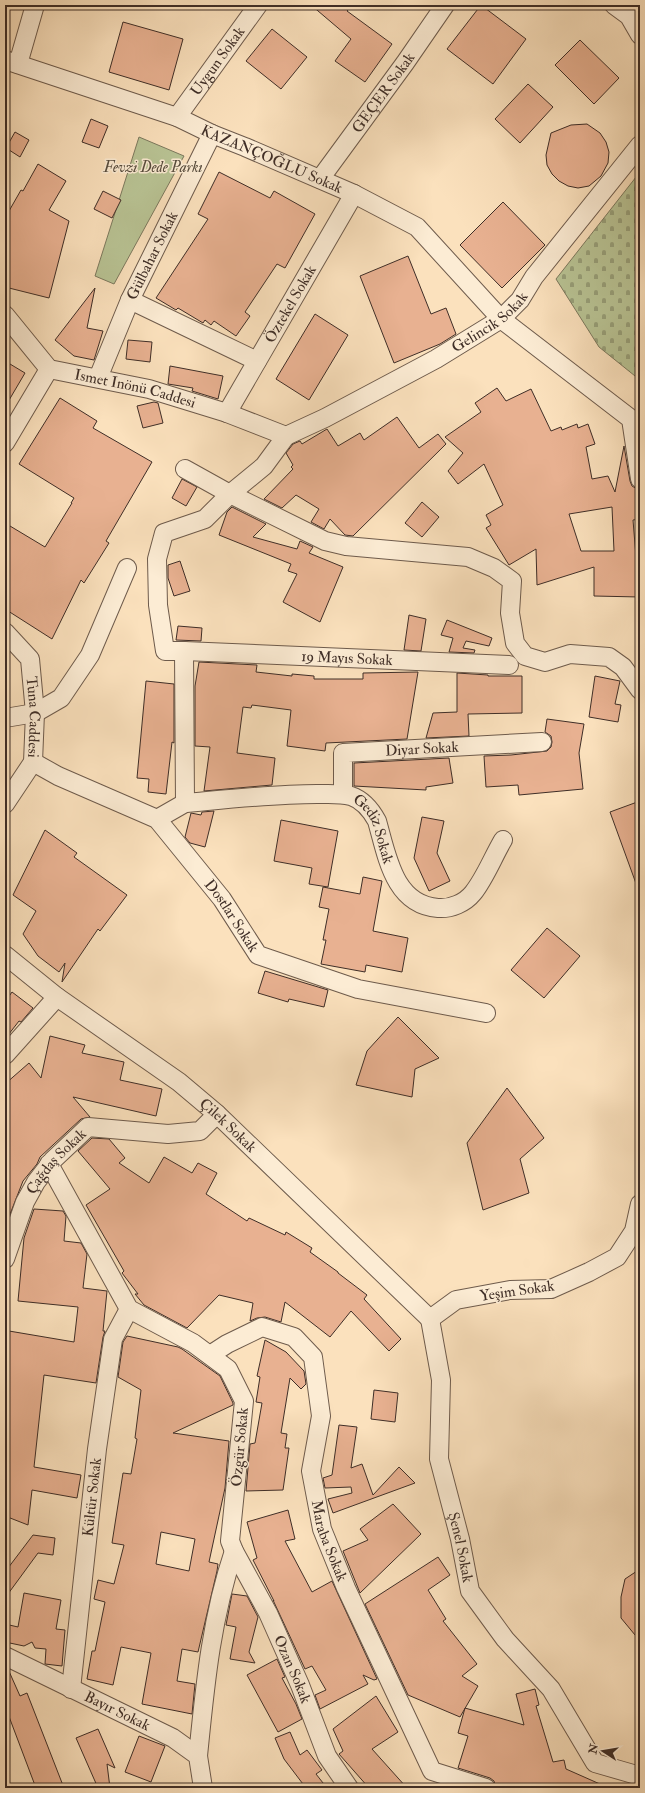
<svg xmlns="http://www.w3.org/2000/svg" width="645" height="1793" font-family="'IM FELL Double Pica',serif">
<style>
.cemetery{fill:url(#cemetery-stones);stroke:#7c795e}
.green{fill:#b9c495;stroke:#7c795e}
.building{fill:#e8b191;stroke:#3f2e27;fill-rule:evenodd}
.lines{fill:none;stroke-linecap:round;stroke-linejoin:round}
.minor-casing{stroke:#6e5b4c;stroke-width:20}
.minor{stroke:#fcecd4;stroke-width:18}
.labels{text-anchor:middle;dominant-baseline:central;stroke-width:3;stroke-linejoin:round;paint-order:stroke}
.street-label{font-size:15px;fill:#3f2e27;stroke:#fcecd4}
.park-label{font-size:15px;font-style:italic;fill:#574c3d;stroke:#fcecd4}
</style>
<defs>
<pattern id="cemetery-stones" width="16" height="16" patternUnits="userSpaceOnUse"><rect width="16" height="16" fill="#b9c495"/><path d="M2 7V4a2 2 0 0 1 4 0v3zM10 15v-3a2 2 0 0 1 4 0v3z" fill="#98a07a"/></pattern>
</defs>
<rect width="100%" height="100%" fill="#fbe1bd"/>
<filter id="stains"><feTurbulence type="fractalNoise" baseFrequency=".005" numOctaves="4"/><feColorMatrix values="0 0 0 0 .2 0 0 0 0 .09 0 0 0 0 .02 0 0 0 .5 -.17"/></filter>
<radialGradient id="worn" r=".72"><stop offset=".6" stop-color="#630" stop-opacity="0"/><stop offset="1" stop-color="#630" stop-opacity=".3"/></radialGradient>
<path class="cemetery" d="M640 172V380L599 347 556 279Z"/>
<path class="green" d="M139 137 184 156 114 284 95 276Z"/>
<path class="building" d="M311 5H352L347 11 392 44 365 82 335 61 351 39Z
M481 5 526 39 493 84 447 49Z
M123 22 183 39 169 90 109 72Z
M272 29 307 57 281 89 246 61Z
M580 40 619 78 594 104 555 65Z
M528 84 553 107 520 143 495 119Z
M91 119 108 126 99 148 82 142Z
M587 124 600 133 606 142 609 152 608 163 601 176 589 186 578 188 568 186 559 181 552 174 547 165 546 155 551 133 571 125Z
M15 132 29 140 20 157 6 148Z
M38 164 66 181 49 210 69 221 49 298 5 287V218L21 190 23 191Z
M219 172 270 198 274 191 315 214 285 268 277 264 245 312 250 316 236 336 214 321 211 325 205 320 203 323 178 308 176 310 156 298 208 219 198 214Z
M103 191 121 200 112 218 94 209Z
M503 202 545 245 502 288 460 245Z
M408 256 431 314 446 308 456 334 440 344 394 363 360 276Z
M95 288 87 328 103 331 94 360 74 356 55 340Z
M315 314 348 335 309 400 276 379Z
M128 340 152 342 150 362 126 359Z
M5 361 25 373 5 407Z
M170 366 223 376 218 399 192 391 193 388 168 384Z
M497 388 506 401 531 389 551 431 561 427 562 430 577 424 578 428 588 424 595 444 586 447 592 479 608 476 615 492 624 446 630 481 632 486 637 489 640 509V519L633 520 636 557 640 556V597L594 596V567L537 585 536 549 509 565 486 528 491 525 486 515 503 505 484 464 458 484 448 471 463 453 445 437 481 412 475 403ZM612 507 614 551H581L569 514Z
M60 398 97 421 93 428 152 462 106 541 109 543 84 583 81 580 52 639 5 609V523L45 547 72 503H71L74 498 19 464Z
M154 402 158 403 163 423 143 428 137 406Z
M397 417 419 448 438 434 446 444 353 536 345 535 330 519 324 529 311 522 319 509 296 495 282 508 264 499 293 469 291 467 293 465 286 453 293 444 300 441 302 444 327 429 338 446 360 433 364 440Z
M182 479 197 487 186 506 172 498Z
M422 502 439 517 422 537 405 523Z
M232 507 266 524 253 537 297 549 300 541 313 547 309 553 343 567 320 622 283 602 297 574 288 571 291 564 219 535 227 512Z
M180 561 190 591 174 596 168 578V565Z
M409 615 426 619 421 651 404 650Z
M447 620 492 638 489 646 466 641 463 648 475 650 474 653 449 652 453 638 441 635Z
M178 626 202 628 201 641 176 640Z
M199 662 257 665 256 672 292 676V674L314 676V679H363V673L418 672 407 739 326 743 325 751 287 746 291 710 252 705 251 708 243 707 237 753 275 758 272 785 204 791 210 747 195 746V686Z
M457 673 488 675V676H522V713L468 714 469 736 426 738 433 713 457 712Z
M595 676 620 681 615 704 621 705 618 722 589 717Z
M146 681 174 684V743L172 742 166 794 148 792 149 779 137 778Z
M547 719 584 724 579 753 583 789 519 795 518 785 486 787 484 756 511 755 547 751 551 747 552 742 551 736 545 732Z
M449 758 453 783 426 787V790L354 786V763Z
M640 801V889H638L610 812Z
M214 811 205 847 190 843 185 837 191 813 201 815 202 812Z
M422 817 444 821 437 853 450 881 429 891 414 858Z
M281 820 338 831 328 887 309 884 312 868 274 861Z
M45 830 77 853 74 857 127 895 100 931 98 929 62 982 65 963 59 972 38 956 23 934 36 911 13 895Z
M363 877 382 881 373 931 408 938 402 972 366 965 365 972 321 964 326 940H323L329 909 319 907 323 887 360 894Z
M547 928 580 956 544 998 511 970Z
M265 971 328 990 324 1007 289 999 288 1002 258 993Z
M12 992 33 1008 21 1022 19 1021 5 1039V1002Z
M398 1017 439 1058 415 1069 412 1097 356 1085 367 1051Z
M50 1036 85 1045 82 1053 124 1062 120 1080 162 1089 156 1116 73 1097 90 1117 81 1119 40 1157 37 1164 23 1181 5 1227V1084L29 1063 41 1078Z
M507 1088 544 1138 520 1159 529 1193 483 1210 467 1143Z
M92 1138 109 1139 125 1158 119 1163 149 1183 164 1157 192 1173 198 1163 217 1173 206 1194 247 1221 249 1218 285 1235 286 1232 312 1248 310 1252 338 1272V1273L367 1295 364 1299 401 1339 389 1351 351 1311 330 1337 285 1302 281 1322 265 1317 257 1318 250 1321 253 1303 219 1295 187 1328 144 1305 135 1294H138L122 1273 124 1271 86 1205 110 1189 78 1151Z
M34 1209 63 1211 66 1216 64 1241 81 1243 87 1254 83 1288 107 1291 103 1331H105L103 1337 96 1383 44 1375 34 1467 81 1475 77 1498 32 1490 28 1525 5 1516V1358L9 1331 74 1342 78 1307 18 1301 24 1238Z
M127 1336 178 1347 182 1349 220 1376 233 1403V1405L173 1433 229 1441 225 1488 209 1562 218 1564 217 1571 198 1652 182 1649 177 1681 195 1684 192 1714 142 1704 151 1653 121 1647 113 1685 87 1679 92 1651H95L105 1602 94 1599 98 1580 114 1584 124 1545 112 1543 123 1473 131 1474 137 1439 135 1438 141 1390 118 1377 123 1342ZM161 1532 195 1539 189 1571 156 1564Z
M265 1340 286 1352 304 1371 306 1384 301 1389 290 1378 281 1433 287 1434 285 1448H289L283 1490 246 1491 250 1444 255 1443 262 1403 256 1402 260 1377 257 1376Z
M374 1390 398 1393 395 1422 371 1419Z
M339 1425 357 1427 351 1468 362 1464 373 1495 399 1467 415 1483 333 1513 328 1499 352 1493 351 1487 325 1488 323 1478 332 1475Z
M393 1504 421 1534 360 1593 343 1551 368 1540 360 1529Z
M288 1510 295 1539 285 1541 312 1592 332 1581 377 1679 374 1680 363 1675 368 1684 320 1709 315 1695 326 1690 312 1666 305 1669 273 1600 274 1601 253 1560 257 1558 247 1522Z
M33 1535 55 1538 53 1555 38 1553 5 1598V1572Z
M438 1557 450 1575 428 1590 446 1619 443 1621 477 1664 462 1676 478 1686 460 1717 408 1695 365 1604Z
M640 1569V1641L621 1618V1597L625 1579Z
M24 1593 61 1600 56 1629 65 1630 62 1666 45 1664 46 1649 35 1648 32 1642 24 1646 5 1642V1624L18 1627Z
M232 1594 247 1596 258 1617 249 1652 255 1663 230 1659 236 1627 226 1625Z
M277 1659 285 1677 282 1678 296 1704 302 1719 278 1732 247 1675Z
M5 1668 8 1669 20 1696 27 1693 64 1788H36L5 1706Z
M535 1689 539 1705 536 1706 553 1762 564 1760 566 1769 609 1788H496L494 1781 490 1778 458 1768 468 1736 458 1733 465 1708 524 1725 516 1694Z
M376 1696 398 1732 372 1749 407 1788H369L339 1754 343 1751 333 1729Z
M98 1729 115 1768 107 1764 110 1788H98L76 1738Z
M290 1732 300 1755 307 1750 322 1770 316 1774 327 1788H306L284 1759 275 1738Z
M139 1736 165 1746 151 1782 125 1772Z"/>
<g class="lines">
<g class="minor-casing">
<g id="minor">
<path d="M614 5 629 16 640 35"/>
<path id="s1" d="M5 60 177 117 212 134 245 147 354 194 417 227 501 319 631 419 640 479"/>
<path d="M18 64 35 5"/>
<path id="s2" d="M177 117 258 5"/>
<path id="s3" d="M320 179 405 63 445 5"/>
<path d="M130 300 257 361"/>
<path id="s4" d="M5 315 49 369 149 389 227 413 286 436"/>
<path id="s5" d="M98 378 130 300 212 134"/>
<path id="s6" d="M227 413 354 194"/>
<path id="s7" d="M286 436 325 418 436 359 501 319 520 300 534 277 640 145"/>
<path d="M5 443 49 369"/>
<path d="M185 469 230 494 325 541 346 546 468 557 494 568 512 581 510 613 515 643 525 656 545 662 570 654 609 657 623 667 640 690"/>
<path id="s8" d="M5 632 30 659 35 713 33 762 5 804"/>
<path id="s9" d="M184 651 509 665"/>
<path d="M5 718 35 713 61 698 90 655 127 568"/>
<path id="s10" d="M33 762 58 776 157 819 222 899 258 955 358 989 486 1013"/>
<path id="s11" d="M343 794V753L542 742"/>
<path id="s12" d="M185 803C229 799 273 794 317 794 328 794 340 793 351 796 363 800 371 810 377 821 387 856 394 905 438 908 451 909 465 903 473 893 485 878 493 857 503 840"/>
<path d="M157 819 185 803 184 651H165L158 605 157 559 164 533 205 519 230 494 264 466 286 436"/>
<path id="s13" d="M5 955 57 997 179 1082 217 1114 430 1319"/>
<path d="M5 1055 57 997"/>
<path id="s14" d="M49 1164 129 1309 193 1343 228 1369 244 1401 230 1541 234 1551 268 1613 300 1685 327 1756 349 1788"/>
<path id="s15" d="M5 1259 25 1202 36 1182 53 1160 88 1127 168 1134 200 1131 217 1114"/>
<path id="s16" d="M430 1319 441 1380 439 1459 460 1539 470 1591 505 1639 551 1689 595 1763 640 1776"/>
<path d="M430 1319 456 1300 510 1290 551 1289 589 1272 617 1257 634 1231 640 1204"/>
<path id="s17" d="M210 1355 227 1344 262 1327 294 1337 313 1357 321 1416 311 1471 322 1529 346 1588 432 1771 486 1788"/>
<path id="s18" d="M5 1656 173 1738 198 1756 203 1788"/>
<path id="s19" d="M71 1689 97 1449 113 1339 129 1309"/>
<path d="M198 1756C205 1686 211 1619 234 1551"/>
</g>
</g>
<use href="#minor" class="minor"/>
</g>
<g class="labels">
<g class="street-label">
<text stroke="none"><textPath href="#s2" startOffset="69">Uygun Sokak</textPath></text>
<text stroke="none"><textPath href="#s3" startOffset="107">GEÇER Sokak</textPath></text>
<text stroke="none"><textPath href="#s1" startOffset="285">KAZANÇOĞLU Sokak</textPath></text>
<text stroke="none"><textPath href="#s5" startOffset="134">Gülbahar Sokak</textPath></text>
<text stroke="none"><textPath href="#s6" startOffset="126">Öztekel Sokak</textPath></text>
<text stroke="none"><textPath href="#s7" startOffset="234">Gelincik Sokak</textPath></text>
<text stroke="none"><textPath href="#s4" startOffset="158">Ismet Inönü Caddesi</textPath></text>
<text stroke="none"><textPath href="#s9" startOffset="163">19 Mayıs Sokak</textPath></text>
<text stroke="none"><textPath href="#s8" startOffset="95">Tuna Caddesi</textPath></text>
<text stroke="none"><textPath href="#s11" startOffset="120">Diyar Sokak</textPath></text>
<text stroke="none"><textPath href="#s12" startOffset="209">Gediz Sokak</textPath></text>
<text stroke="none"><textPath href="#s10" startOffset="259">Dostlar Sokak</textPath></text>
<text stroke="none"><textPath href="#s13" startOffset="281">Çilek Sokak</textPath></text>
<text stroke="none"><textPath href="#s15" startOffset="112">Çağdaş Sokak</textPath></text>
<text transform="translate(517 1291) rotate(-8)">Yeşim Sokak</text>
<text transform="translate(240 1447) rotate(-85)">Özgür Sokak</text>
<text stroke="none"><textPath href="#s19" startOffset="193">Kültür Sokak</textPath></text>
<text stroke="none"><textPath href="#s17" startOffset="308">Maraba Sokak</textPath></text>
<text stroke="none"><textPath href="#s16" startOffset="232">Şenel Sokak</textPath></text>
<text stroke="none"><textPath href="#s14" startOffset="601">Ozan Sokak</textPath></text>
<text stroke="none"><textPath href="#s18" startOffset="125">Bayır Sokak</textPath></text>
</g>
<g class="park-label">
<text x="153" y="167">Fevzi Dede Parkı</text>
</g>
</g>
<rect width="645" height="1793" fill="none" stroke="#fbe1bd" stroke-width="20"/>
<rect x="6" y="6" width="633" height="1781" fill="none" stroke="#3f2e27" stroke-width="2"/>
<rect x="10" y="10" width="625" height="1773" fill="none" stroke="#3f2e27"/>
<g transform="translate(603 1751) rotate(282)" stroke="#fcecd4" stroke-width="3" paint-order="stroke">
<path d="M0-3L7 15L0 10L-7 15Z" fill="#3f2e27"/>
<text y="-6" font-size="11" font-weight="bold" text-anchor="middle" fill="#3f2e27">N</text>
</g>
<rect width="100%" height="100%" filter="url(#stains)"/>
<rect width="100%" height="100%" fill="url(#worn)"/>
</svg>
